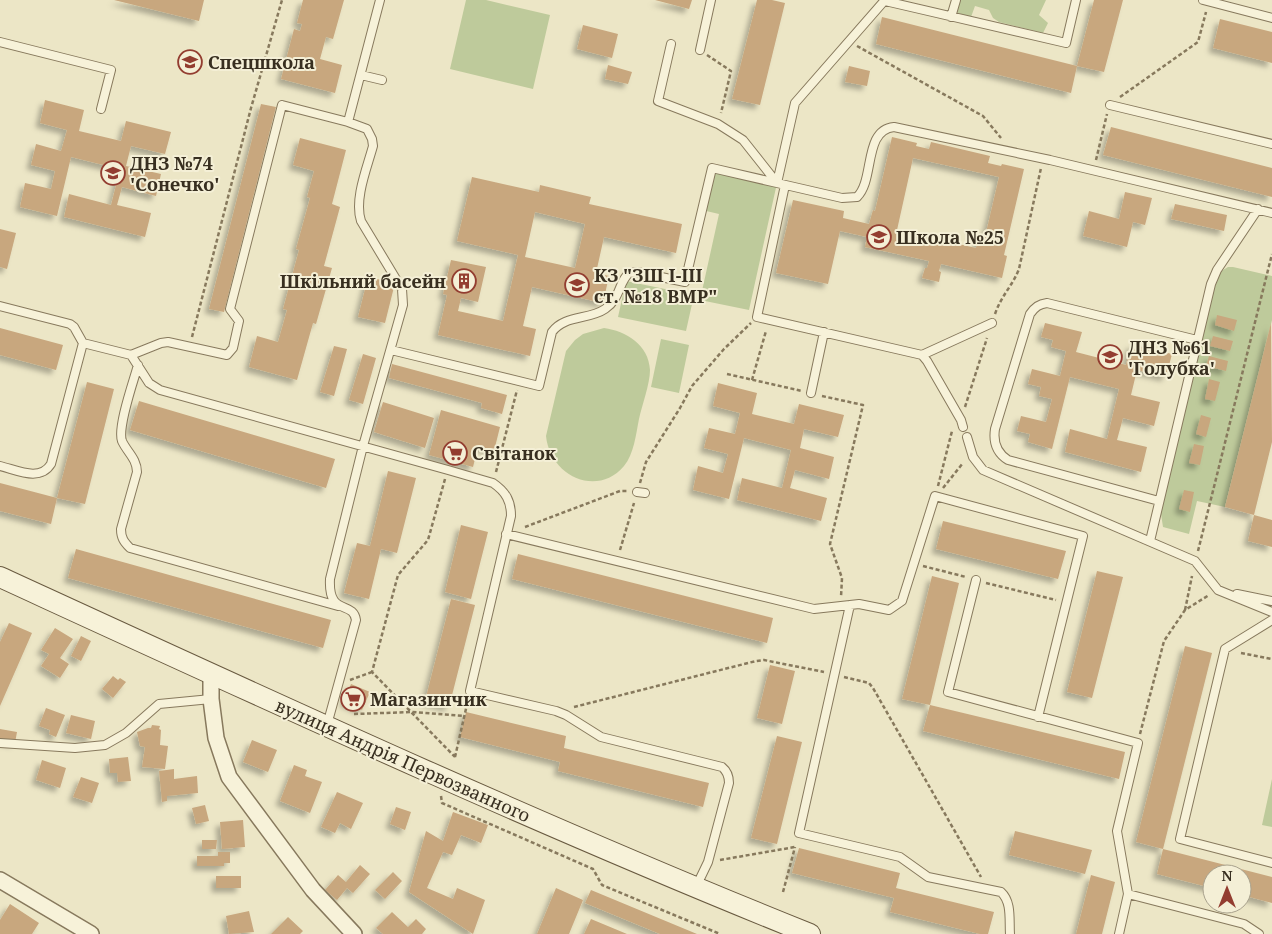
<svg xmlns="http://www.w3.org/2000/svg" width="1272" height="934" font-family="'Noto Serif',serif">
<style>
.green{fill:#beca9b}
.building{fill:#c8a77e;fill-rule:evenodd;filter:url(#shadow)}
.lines{fill:none;stroke-linecap:round;stroke-linejoin:round}
.lane-casing{stroke:#87795d;stroke-width:10}
.street-casing{stroke:#87795d;stroke-width:18}
.secondary-casing{stroke:#695a40;stroke-width:22}
.path{stroke:#87795d;stroke-width:2.5;stroke-dasharray:4 2.5;stroke-linecap:butt}
.lane{stroke:#f7f2d9;stroke-width:8}
.street{stroke:#f7f2d9;stroke-width:15}
.secondary{stroke:#f7f2d9;stroke-width:20}
.labels{text-anchor:middle;dominant-baseline:central;stroke-width:4;stroke-linejoin:round;paint-order:stroke}
.poi-label{font-size:18px;font-weight:bold;fill:#382f20;stroke:#f4efd6;text-anchor:start}
.street-label{font-size:18px;fill:#382f20;stroke:#f4efd6}
</style>
<defs>
<filter id="shadow"><feDropShadow dx="-4.5" dy="4.5" stdDeviation="2.5" flood-color="#0004"/></filter>
</defs>
<rect width="100%" height="100%" fill="#ece6c6"/>
<path class="green" d="M466 0H486L550 15 533 89 450 69Z
M958 0H1046L1039 15 1048 23 1043 33 999 22 993 18 989 10 975 6 971 17 955 12Z
M712 168 777 183 749 310 700 300 719 214 702 210Z
M1228 267H1233L1272 276V320L1225 507 1197 501 1189 534 1163 527 1159 501 1211 284 1218 273Z
M626 281 694 295 686 331 618 317Z
M604 328C626 331 649 345 650 370 650 384 642 405 639 419 636 434 634 454 624 466 597 498 550 476 546 436L566 351 575 340 583 334Z
M661 339 689 345 679 393 651 387Z
M1272 779V827L1262 825Z"/>
<path class="building" d="M114 0H204L199 21Z
M303 0H344L333 39 326 37 320 59 342 65 335 93 281 79 294 29 300 31 302 24 297 23Z
M655 0H692L689 9Z
M757 0H772L785 3 760 105 732 99Z
M1094 0H1123L1104 72 1077 66Z
M882 17 1077 66 1071 93 876 44Z
M1220 19 1272 32V63L1213 48Z
M583 25 618 34 612 58 577 49Z
M608 65 632 72 628 84 605 79Z
M849 66 870 71 867 86 845 82Z
M45 100 84 110 79 131 121 141 126 121 171 132 165 154 131 146 126 166 161 174 156 196 122 187 117 205 151 213 145 237 64 217 69 194 111 205 120 169 71 157 57 216 20 207 25 183 51 189 55 171 31 165 36 144 61 151 67 130 40 123Z
M261 104 276 107 224 312 209 309Z
M1111 127 1272 168V197L1103 155Z
M892 137 917 143 916 146 929 149 931 142 990 156 988 163 1001 166 1002 164 1024 169 1004 255 1007 256 1002 278 941 264 939 271 941 272 939 282 922 278 925 268H927L929 261 865 247 867 237 840 231 828 284 776 273 793 200 844 211 843 218 869 224 873 210 875 211ZM913 158 999 177 985 237 979 235 976 248 897 230Z
M300 138 346 150 332 204 340 207 324 266 332 268 316 324 313 323 297 380 249 367 257 336 278 342 287 310 283 309 299 250 296 249 310 198 307 197 314 171 293 165Z
M472 177 539 192 540 185 591 197 589 204 682 224 676 253 604 237 596 273 609 276 603 303 532 287 523 326 536 329 530 356 438 335 447 295 443 294 451 260 486 267 478 302 461 298 458 311 503 321 518 255 457 241ZM535 212 585 224 575 268 525 257Z
M1125 192 1152 198 1145 225 1133 222 1127 247 1083 236 1089 211 1119 219Z
M1175 204 1227 215 1224 231 1171 219Z
M0 229 16 233 7 269 0 267Z
M368 277 395 283 385 323 358 317Z
M1217 315 1237 320 1234 331 1215 325Z
M1045 323 1082 332 1076 352 1126 365 1131 344 1172 354 1166 377 1137 370 1131 395 1160 402 1154 426 1123 418 1117 440 1147 447 1141 472 1065 452 1070 429 1107 439 1119 389 1070 377 1052 449 1028 442 1030 434 1017 431 1021 416 1046 422 1052 399 1039 396 1041 387 1028 384 1032 369 1060 376 1066 351 1051 347 1053 340 1041 337Z
M1271 323 1272 442 1254 515 1225 507Z
M0 328 63 345 56 370 0 355Z
M1213 336 1233 341 1230 351 1210 346Z
M334 346 347 349 334 396 320 392Z
M363 354 376 358 363 404 349 400Z
M1209 356 1228 361 1226 371 1206 366Z
M392 364 507 395 502 414 481 408 482 403 389 378Z
M1209 379 1220 382 1215 401 1205 399Z
M87 382 114 389 85 504 57 498Z
M718 383 757 393 752 414 794 424 799 404 844 415 838 437 804 429 800 448 834 457 829 479 795 470 790 488 827 498 821 521 737 500 742 478 782 488 791 450 744 438 729 499 693 490 698 466 723 473 728 454 704 448 709 428 735 434 740 413 713 406Z
M139 401 335 459 326 488 130 430Z
M383 402 434 418 425 448 374 432Z
M441 410 500 427 494 451 478 447 473 467 429 455Z
M1201 415 1211 418 1206 437 1196 434Z
M1194 444 1204 446 1200 465 1189 463Z
M388 471 416 478 397 553 381 549 369 599 344 593 357 543 370 546Z
M0 483 57 498 51 524 0 511Z
M1184 490 1194 492 1190 512 1179 509Z
M1254 515 1272 520V547L1248 541Z
M943 521 1066 551 1058 579 936 549Z
M461 525 488 532 471 599 445 592Z
M76 549 331 620 323 648 68 578Z
M518 554 773 618 767 643 512 579Z
M1097 571 1123 577 1092 698 1067 692Z
M932 576 959 583 930 705 902 699Z
M451 599 475 605 449 707 425 701Z
M9 623 32 633 0 706V642Z
M55 628 73 639 60 658 69 664 60 678 41 666 49 654 41 650Z
M81 636 91 641 81 661 71 656Z
M1185 646 1212 653 1163 849 1136 842Z
M770 665 795 671 782 724 757 718Z
M113 676 118 680 120 678 126 682 113 698 102 689Z
M351 684 370 692 362 710 344 702Z
M930 705 1125 752 1119 779 923 731Z
M46 708 65 715 56 737 49 734 50 730 39 726Z
M466 712 566 736 564 748 709 783 703 807 558 771 560 762 460 737Z
M71 715 95 721 91 739 66 733Z
M152 725 160 726 159 729 161 730 160 745 168 746 165 769 142 767 145 747 140 746 137 732 148 728H151Z
M0 729 17 732 15 743 0 740Z
M777 736 802 742 777 844 751 838Z
M252 740 277 750 268 772 243 762Z
M128 757 131 781 118 782 117 773H110L109 759Z
M42 760 66 768 60 788 36 780Z
M294 765 307 770 305 776 322 782 310 813 280 801Z
M174 769V779L197 776 198 793 167 796V801L162 802 159 771Z
M81 777 99 783 92 803 73 797Z
M337 792 363 803 351 829 340 823 335 833 321 827Z
M205 805 209 821 196 824 192 808Z
M396 807 411 812 405 830 390 824Z
M453 812 488 825 481 843 461 835 452 855 443 852 427 888 453 899 457 888 485 900 473 934 409 892 426 831 443 841Z
M243 820 245 847 222 849 220 822Z
M1015 831 1092 850 1085 874 1009 855Z
M202 840H217L216 849H202Z
M799 848 900 873 896 888 994 912 988 934H980L890 912 894 898 792 873Z
M1163 849 1272 877V903L1242 895V874H1212V888L1157 874Z
M218 852H230V863H224V866H197V856H218Z
M360 865 370 874 353 893 347 888 337 900 325 890 338 875 346 882Z
M393 872 402 881 385 899 375 890Z
M1091 875 1115 882 1102 934H1076Z
M216 876H241V888H216Z
M556 888 583 900 569 934H537Z
M591 890 697 934H660L585 903Z
M10 904 39 923 32 934H0V920Z
M249 911 254 932 229 934 226 916Z
M392 912 408 927 416 919 426 929 422 934H383L376 928Z
M288 917 303 931 300 934H271Z
M591 919 627 934H584Z"/>
<g class="lines">
<g class="lane-casing">
<path id="lane" d="M1203 0 1272 18
M885 1 1066 43 1076 0
M951 17 956 0
M0 42 111 70 101 109
M671 44 658 101 718 124 743 140 777 183 842 198 857 197C875 180 863 130 894 127L1050 160 1272 213
M700 50 711 0
M361 75 382 80
M1110 105 1272 144
M348 122 380 0
M785 185 757 317 922 355 927 361 961 420 963 427
M0 306 70 324 74 327 83 343 131 355 149 383 160 390 448 470 493 483C506 492 511 501 511 516L470 691 556 711 566 715 601 737 722 767C727 771 729 776 729 783L708 862 696 887
M391 350 539 386 552 332C564 315 589 320 605 309 621 298 618 283 629 273L637 272 685 282 712 168 777 183 795 103 885 0
M131 355 161 343 168 342 227 355 233 348 239 321 230 309 282 105 348 122 367 129 372 139 373 146C367 168 354 199 361 221L402 289 403 305 363 446 330 579C328 617 353 600 356 620L327 725
M922 355 992 323
M138 365C134 380 117 427 122 441 127 452 137 459 137 472L121 529C121 538 124 542 130 548L338 606
M811 393 824 332
M967 437 973 457 983 470 1195 561 1218 590 1272 612
M0 466C17 470 40 482 51 464L83 343
M637 492 645 493
M1159 501 1008 460C997 453 993 442 995 429L1030 314C1035 307 1039 304 1047 303L1197 340
M506 534 814 609 859 604 889 610 902 601 935 496 1083 536 1038 717
M1150 541 1211 284 1217 270 1258 209
M976 580 948 692 1138 743 1117 831 1128 894 1119 934
M1237 594 1272 601
M850 605 799 833 900 857 928 877 1001 892C1012 902 1009 920 1010 934
M1272 620 1225 649 1180 839 1272 863
M0 743 75 748 105 745 126 733 159 704 211 699
M1128 894 1244 924 1259 934"/>
</g>
<g class="street-casing">
<path id="street" d="M211 674V699L216 738 229 777 313 890 354 934
M0 880 91 934"/>
</g>
<g class="secondary-casing">
<path id="secondary" d="M0 577C268 700 536 824 810 934"/>
</g>
<path class="path" d="M857 46 983 116 1001 138
M707 55 731 71 721 113
M1120 97 1198 42 1206 12
M1096 160 1107 114
M995 314C1001 296 1013 285 1019 269L1041 168
M192 337 251 108 282 0
M727 374 802 391
M752 380 766 331
M822 396 863 405 830 544 842 578 841 597
M965 407 987 338
M496 472 517 390
M445 479 428 540 398 575 372 672 455 757
M640 483 646 462 680 408 692 386 724 349 751 323
M938 486 952 431
M943 488 963 463
M525 527 620 491H628
M620 550 634 503
M1198 551 1272 254
M923 566 966 577
M986 583 1056 600
M1185 610 1192 576
M1241 653 1272 659
M844 677 869 683 873 688 981 877
M350 680 372 672
M574 707 756 661 764 660 824 672
M354 714 412 712 464 716
M1140 734 1164 641 1185 610 1209 595
M455 757 468 700
M441 796 442 803 593 869 602 885 720 934
M720 860 795 847
M783 892 795 847"/>
<use href="#lane" class="lane"/>
<use href="#street" class="street"/>
<use href="#secondary" class="secondary"/>
</g>
<defs>
<g id="school-ring" transform="scale(1.25)"><circle r="9.5" fill="#f4efd6" stroke="#933d30" stroke-width="1.5"/><path d="M0-5L7-2L0 1L-7-2ZM-4 1L0 2.5L4 1V4Q0 6-4 4Z" fill="#933d30"/></g>
<g id="building-ring" transform="scale(1.25)"><circle r="9.5" fill="#f4efd6" stroke="#933d30" stroke-width="1.5"/><path d="M-4-6H4V6H1V3H-1V6H-4ZM-2.5-4.3h1.7v1.8h-1.7ZM.8-4.3h1.7v1.8H.8ZM-2.5-1h1.7V.8h-1.7ZM.8-1h1.7V.8H.8Z" fill="#933d30"/></g>
<g id="supermarket-ring" transform="scale(1.25)"><circle r="9.5" fill="#f4efd6" stroke="#933d30" stroke-width="1.5"/><path d="M-6-5.5h2.5l.6 2H6L4.5 2H-2.5L-4.4-4H-6ZM-1.5 3.2a1.3 1.3 0 1 0 .1 0ZM3 3.2a1.3 1.3 0 1 0 .1 0Z" fill="#933d30"/></g>
</defs>
<g fill-rule="evenodd">
<use href="#school-ring" x="190" y="62"/>
<use href="#school-ring" x="113" y="173"/>
<use href="#school-ring" x="879" y="237"/>
<use href="#building-ring" x="464" y="281"/>
<use href="#school-ring" x="577" y="285"/>
<use href="#school-ring" x="1110" y="357"/>
<use href="#supermarket-ring" x="455" y="453"/>
<use href="#supermarket-ring" x="353" y="699"/>
</g>
<g class="labels">
<g class="poi-label">
<text x="208" y="62">Спецшкола</text>
<text x="130" y="163">ДНЗ №74<tspan x="130" dy="21">'Сонечко'</tspan></text>
<text x="896" y="237">Школа №25</text>
<text x="594" y="275">КЗ "ЗШ І-ІІІ<tspan x="594" dy="21">ст. №18 ВМР"</tspan></text>
<text x="446" y="281" text-anchor="end">Шкільний басейн</text>
<text x="1128" y="347">ДНЗ №61<tspan x="1128" dy="21">'Голубка'</tspan></text>
<text x="472" y="453">Світанок</text>
<text x="370" y="699">Магазинчик</text>
</g>
<g class="street-label">
<text transform="translate(403 760) rotate(24)">вулиця Андрія Первозванного</text>
</g>
</g>
<g transform="translate(1227 889)"><circle r="24" fill="#f4efd6" stroke="#a9a28d"/>
<path d="M0-4L9 19L0 12L-9 19Z" fill="#933d30"/>
<text y="-8" font-size="14" font-weight="bold" text-anchor="middle" fill="#382f20">N</text>
</g>
</svg>
